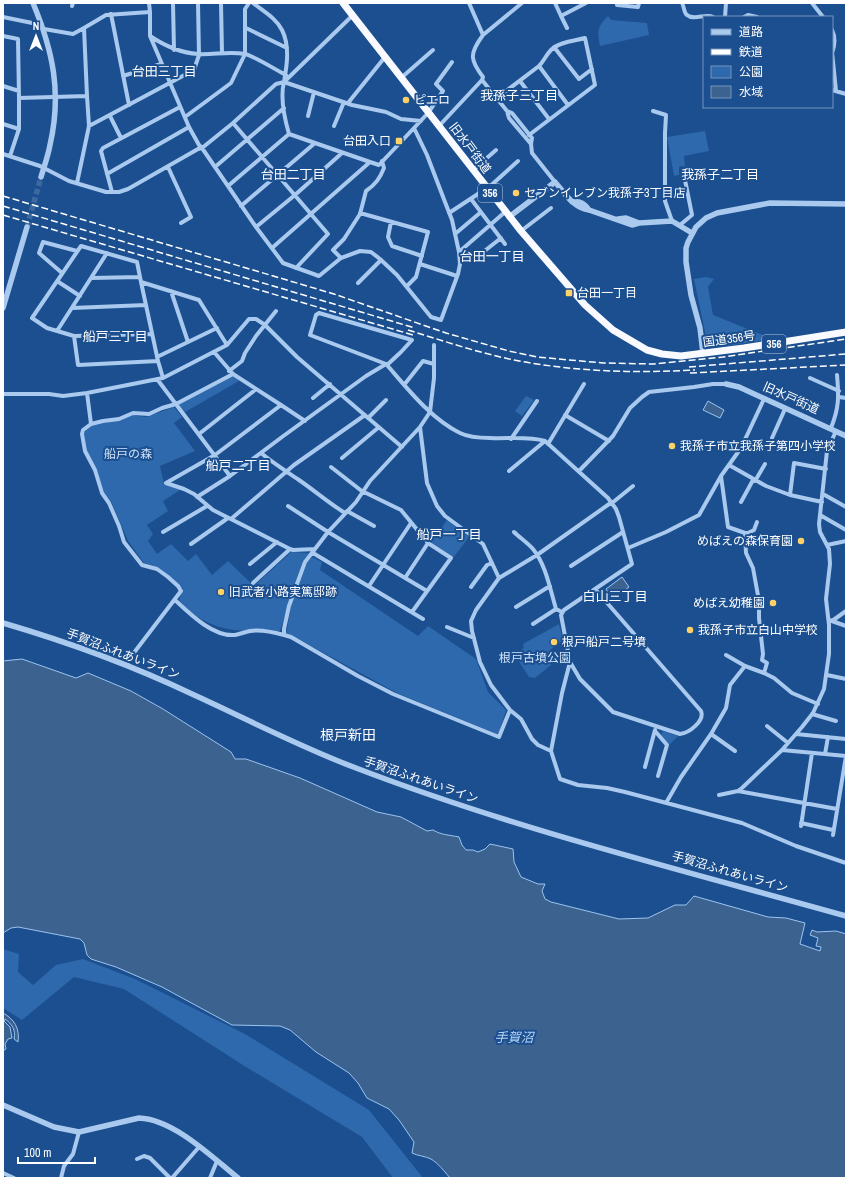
<svg xmlns="http://www.w3.org/2000/svg" width="849" height="1181" font-family="'Archivo Narrow','Noto Sans JP',sans-serif">
<style>
.green{fill:#2e69ad}
.water{fill:#3c6290;stroke:#9cc4f0}
.lines{fill:none;stroke-linecap:round;stroke-linejoin:round}
.tertiary-tunnel{stroke:#3d69a0;stroke-width:5.5;stroke-dasharray:5.5 3;stroke-linecap:butt}
.minor{stroke:#a9c9ee;stroke-width:4}
.tertiary{stroke:#a9c9ee;stroke-width:5.5}
.trunk{stroke:#f8faff;stroke-width:7}
.rail{stroke:#fff;stroke-width:1.5;stroke-dasharray:7 3;stroke-linecap:butt}
.poi-dot{fill:#ffd166;stroke:#1b4f8f;stroke-width:1.5}
.labels{text-anchor:middle;dominant-baseline:central;stroke-width:4;stroke-linejoin:round;paint-order:stroke}
.shield{fill:#1b4f8f;stroke:#bbcadd;stroke-width:1}
.shield-label{font-size:11px;font-weight:bold;fill:#fff}
.poi-label{font-size:12px;fill:#fff;stroke:#1b4f8f;text-anchor:start}
.street-label{font-size:12px;fill:#fff;stroke:#1b4f8f}
.park-label{font-size:12px;fill:#cfe3fa;stroke:#1b4f8f}
.neighbourhood-label{font-size:13px;fill:#fff;stroke:#1b4f8f}
.water-label{font-size:13px;font-style:italic;fill:#b5d3f5;stroke:#1b4f8f}
.quarter-label{font-size:14px;fill:#fff;stroke:#1b4f8f}
</style>
<rect width="100%" height="100%" fill="#1b4f8f"/>
<path class="green" d="M608 16 611 20 647 23 649 35 600 46C597 31 597 27 608 16Z
M705 131 709 151 684 156 685 167 682 166 679 167V175L674 176 667 137Z
M706 277 714 279 708 287 713 315 773 339 713 348 706 343 705 332 694 279Z
M233 376 239 381 185 412 178 404Z
M526 396 534 400 522 416 515 411Z
M174 407 182 417 174 423 195 451 160 466 164 484 180 490 163 501 168 511 147 525 153 534 148 541 157 554 171 544 188 561 196 554 212 575 228 561 254 586 291 552 309 553 303 561 280 631C250 631 221 634 195 615 189 611 184 605 179 600L183 589 157 567 144 563 128 541 111 501 103 491 86 450 84 436 85 431 92 425 120 420 131 415 146 417Z
M447 520 469 537 453 558 431 542Z
M312 557 322 562 320 570 418 636 428 626 476 659 488 692 506 710 499 733 497 734 397 693 291 635 286 634 291 606 307 563Z
M559 624 563 640 551 649V665L535 678 529 677 514 654 524 648 523 644Z
M663 731 678 736 669 745 661 735Z
M3 949 19 954 18 972 33 985 56 965 83 959 135 979 245 1034 369 1110 423 1178H393L362 1137 246 1067 124 989 74 977 22 1020 3 1008Z"/>
<path class="water" d="M708 401 724 410 720 418 703 410Z
M622 577 629 587 612 599 606 589Z
M22 659 76 678 88 673 131 691 163 709 231 752 235 759H246L300 778 377 812 401 817 427 831 433 830C441 835 450 835 459 837L462 845 466 850H473L478 852 485 849 490 844 513 849 514 862 521 877 538 884H545L542 891 545 899 551 902 619 919 648 918 675 905H686L694 896 768 917 786 918 805 923 800 944 820 951 821 947 816 946 818 938 810 935 812 930 817 932 836 931 846 934V1178H450C445 1172 438 1163 431 1159 425 1156 418 1156 412 1153L414 1142 399 1120 389 1109 367 1098 358 1083 349 1073 316 1052 290 1030 280 1026 232 1025 162 987 116 967 91 959 87 955 84 943 80 939 18 927 11 928 3 933V661Z
M3 1013C14 1019 20 1028 18 1042L14 1039C16 1030 12 1024 5 1019L4 1021 10 1027 12 1038 8 1039 5 1044 6 1049 3 1051Z"/>
<g class="lines">
<path class="tertiary-tunnel" d="M27 227 41 177"/>
<path class="minor" d="M149 3 150 12
M173 3 174 50
M221 3 222 53
M253 3C263 11 276 18 282 30 290 46 287 65 284 82 280 97 285 120 289 134L370 162
M469 3 483 35
M555 3 561 16 586 3
M617 3V5L638 7 639 3
M682 3C684 6 684 13 687 15 694 21 706 13 713 17
M812 3 823 17
M72 6 73 3
M111 14 129 105
M561 16 567 28
M3 17 42 25
M725 17 726 3
M744 17 748 15 757 17
M246 28 287 48
M44 29 73 34 84 28
M832 30C836 38 835 45 832 53
M3 36 18 39 19 98 87 96 84 28 106 15 150 12V36C165 46 180 53 198 54 213 55 229 51 245 54 254 56 276 70 286 75
M150 36 189 127 199 145 202 148 233 123 276 84 284 82 353 15
M554 47 579 79 592 69
M832 52 836 91
M539 66 568 105
M123 76 161 64
M401 78 433 50
M482 80 507 111 509 118 531 144 532 138 512 113 507 111
M520 81 549 119
M284 82 352 105 386 112 401 119 421 121
M3 86 19 91
M832 90 846 94
M497 98 539 66C544 61 546 55 551 50 559 42 574 41 585 38L595 85 529 135
M348 103 385 57
M653 111 666 115 665 133V201L672 221
M110 116 121 138
M308 116 314 92
M185 117 231 83 245 54V9L249 3
M233 123 328 234 296 268
M3 124 19 129
M89 126 194 70 199 55 198 3
M334 126 344 102
M439 126 482 80 483 77C470 60 469 54 483 35L522 3
M531 144 532 153 555 182
M3 154 40 166 69 181 106 192H119L128 189 198 149 202 148 256 227 283 263 319 276 341 258 360 251 371 252 380 259 397 275 431 317 441 320 458 274 460 264 459 252 452 220 445 202 427 155 414 128 428 113 443 91 436 84 452 62
M10 156 19 129V98
M168 167 191 217 181 223
M215 167 284 108
M473 170 496 150
M107 174 189 127
M77 183 89 126 87 96
M228 186 289 134
M487 189 518 161
M112 192 101 151 103 148 180 107
M471 199 505 244
M241 206 315 143
M360 213 428 232 416 277 407 286
M449 213 487 188
M391 222 388 237 392 246 422 256
M680 225 692 215 683 170
M256 227 295 195 342 153
M521 231 551 208
M455 234 481 212
M272 248 370 162 379 165 414 128
M459 252 505 212
M482 253 501 238
M341 258 333 250 344 239 360 214 366 191C376 184 380 178 384 168L382 161
M420 264 457 276
M62 273 39 253 43 242 77 251
M91 278 140 277
M57 281 80 296
M141 282 158 361
M358 283 381 260
M171 291 188 342
M72 308 146 305
M57 331 107 253
M74 336 152 334
M434 345V378L430 412 420 427 370 481 356 502 328 532 305 562 289 606 284 629V635L291 637 358 676 393 694 499 737 510 710
M214 352 233 374 281 405
M157 357 217 328
M387 365 401 352 412 340 319 313 316 315 310 335 386 364 387 365C407 388 431 419 460 433 468 437 481 438 490 438 507 439 528 436 545 441L608 498 616 509 619 517 632 564 564 610 561 615 570 662 562 693 551 751 560 779 578 785 607 788 625 792 742 823 796 846 846 863
M229 371 242 361 245 353 256 336 276 311
M163 378 158 361 78 365 74 336 47 328 32 318 81 246 137 262 141 282 199 300 227 345
M810 378 839 391
M157 379 230 476
M404 385 423 361 434 364
M87 393 91 424 83 430 82 434 85 451 95 470 102 493 109 503 119 526 124 542 142 565 157 569 168 577 178 586 181 591 133 654 126 665
M3 394H49L63 396 87 393 163 378 227 345 249 319H256L265 325 297 357 402 447
M839 397 846 398
M313 398 330 384
M565 415 609 441
M368 418 386 400
M91 424 103 421 119 419 133 413 149 414 162 408 176 404 233 374
M420 427 427 483 437 506 445 516 483 544 499 578 476 610 471 621 472 631 480 662 491 685 510 710 521 719 532 739 538 745 551 751
M831 428C839 408 839 397 837 375
M199 434 255 390
M772 438 785 409
M511 439 537 401
M548 444 584 384
M261 453C273 463 286 471 299 480 315 491 329 503 345 513
M342 458 379 427
M729 465 766 486 790 495 822 502
M331 467 363 492
M509 471 545 441
M579 471 613 436 630 408 642 397 649 392 694 387 713 384H726
M721 476 728 527 745 533 746 553 753 568 759 601V618L763 654 762 660 767 663 764 673
M755 481 765 464
M166 483 184 489 194 494 213 510 290 549 253 583
M166 483 215 455 281 405 305 421
M364 492 401 510 428 543 451 558 412 612
M823 494 846 507
M790 495 794 463 826 469
M197 497 230 476 282 437 366 376 386 364
M741 502 753 480
M612 503 633 486
M288 506 328 532 427 591
M347 511 374 526
M820 515 846 530
M231 519 294 465 365 415
M163 532 207 506
M514 532C520 538 527 542 533 549 546 565 550 589 556 609L562 612
M745 533H748L754 530 757 522
M191 544 228 518
M827 545 846 541
M628 548 666 532 699 515 721 476 741 448 764 399
M290 549 293 550 315 549
M313 553 423 619
M250 564 277 542
M571 566 623 532
M405 578 428 543
M499 578 537 555 612 502
M369 586 411 523
M471 587 487 565 492 563
M175 600C190 614 213 637 235 635 240 634 245 632 250 631 261 629 273 632 284 635
M516 607 550 586
M829 620 846 626
M832 621 846 611
M533 624 556 609
M447 627 474 638
M726 655 745 666 764 673 774 678 792 693 818 704
M570 662 580 679 613 712 680 734C689 733 705 721 701 711L595 589
M827 675 846 679
M812 714 836 721
M767 726 788 743
M655 731 667 745 658 776
M711 734 735 751
M796 734 846 739
M782 750 846 756
M825 754 828 737
M645 767 655 730
M738 791 837 809
M719 795 738 791 742 788 782 750 802 727 813 713 824 689 829 654V625L826 599 830 564 829 549 820 532 819 524 827 451 836 431
M666 803 681 777 711 734 726 708 730 685 745 666
M801 823 833 830
M801 826 812 753
M833 835 846 756
M137 1159 144 1156 150 1158 170 1178
M3 1173 14 1178
M61 1178 64 1166 73 1154 79 1132
M172 1178 199 1147
M210 1178 217 1161"/>
<path class="tertiary" d="M33 3C53 51 62 93 50 145 48 156 44 167 41 177
M572 202C580 201 584 203 589 210
M509 217 555 182C565 193 573 208 589 210L632 225 639 223 672 221 692 233
M618 219 626 218 639 223
M3 308 27 227
M703 354 700 328 691 295 686 262V248L688 242 696 227 706 218 717 213 770 203 846 204
M726 384 739 387 846 436
M3 623C68 642 131 665 192 694 247 719 300 747 356 768 515 829 682 870 846 916
M3 1105 54 1127 79 1132 139 1118C173 1119 212 1157 238 1178"/>
<path class="trunk" d="M343 3 521 231 585 305 613 330 647 350 662 354 681 356 744 348 846 332"/>
<path class="rail" d="M3 196 334 294 446 333 509 351 537 357 603 363 654 364 723 357 846 339
M3 206 415 328
M3 215 413 335
M408 330C450 343 494 358 537 364 590 372 642 373 695 370
M689 367 846 354
M690 373 846 365"/>
</g>
<g class="poi-dot">
<circle cx="406" cy="100" r="4"/>
<rect x="395" y="137" width="8" height="8" rx="2"/>
<circle cx="516" cy="193" r="4"/>
<rect x="565" y="289" width="8" height="8" rx="2"/>
<circle cx="672" cy="446" r="4"/>
<circle cx="801" cy="541" r="4"/>
<circle cx="221" cy="592" r="4"/>
<circle cx="773" cy="603" r="4"/>
<circle cx="690" cy="630" r="4"/>
<circle cx="554" cy="642" r="4"/>
</g>
<g class="labels">
<g class="shield">
<rect x="478" y="184" width="24" height="18" rx="3"/>
<rect x="762" y="335" width="24" height="18" rx="3"/>
</g>
<g class="shield-label">
<text x="490" y="193">356</text>
<text x="774" y="344">356</text>
</g>
<g class="poi-label">
<text x="414" y="100">ピエロ</text>
<text x="391" y="141" text-anchor="end">台田入口</text>
<text x="524" y="193">セブンイレブン我孫子3丁目店</text>
<text x="577" y="293">台田一丁目</text>
<text x="680" y="446">我孫子市立我孫子第四小学校</text>
<text x="793" y="541" text-anchor="end">めばえの森保育園</text>
<text x="229" y="592">旧武者小路実篤邸跡</text>
<text x="765" y="603" text-anchor="end">めばえ幼稚園</text>
<text x="698" y="630">我孫子市立白山中学校</text>
<text x="562" y="642">根戸船戸二号墳</text>
</g>
<g class="street-label">
<text transform="translate(470 148) rotate(53)">旧水戸街道</text>
<text transform="translate(729 339) rotate(-8)">国道356号</text>
<text transform="translate(791 398) rotate(24)">旧水戸街道</text>
<text transform="translate(123 654) rotate(21)">手賀沼ふれあいライン</text>
<text transform="translate(421 780) rotate(19)">手賀沼ふれあいライン</text>
<text transform="translate(730 872) rotate(16)">手賀沼ふれあいライン</text>
</g>
<g class="park-label">
<text x="128" y="454">船戸の森</text>
<text x="535" y="658">根戸古墳公園</text>
</g>
<g class="neighbourhood-label">
<text x="164" y="71">台田三丁目</text>
<text x="519" y="95">我孫子三丁目</text>
<text x="293" y="174">台田二丁目</text>
<text x="720" y="174">我孫子二丁目</text>
<text x="492" y="256">台田一丁目</text>
<text x="115" y="336">船戸三丁目</text>
<text x="238" y="465">船戸二丁目</text>
<text x="449" y="534">船戸一丁目</text>
<text x="615" y="596">白山三丁目</text>
</g>
<g class="water-label">
<text x="514" y="1037">手賀沼</text>
</g>
<g class="quarter-label">
<text x="348" y="735">根戸新田</text>
</g>
</g>
<rect width="849" height="1181" fill="none" stroke="#ffffff" stroke-width="8"/>
<rect x="703" y="16" width="130" height="92" fill="#1b4f8f" stroke="#7695bc"/>
<rect x="711" y="29" width="20" height="6" fill="#a9c9ee" stroke="#7695bc"/>
<text x="739" y="36" font-size="12" fill="#ffffff">道路</text>
<rect x="711" y="49" width="20" height="6" fill="#ffffff" stroke="#7695bc"/>
<text x="739" y="56" font-size="12" fill="#ffffff">鉄道</text>
<rect x="711" y="66" width="20" height="12" fill="#2e69ad" stroke="#7695bc"/>
<text x="739" y="76" font-size="12" fill="#ffffff">公園</text>
<rect x="711" y="86" width="20" height="12" fill="#3c6290" stroke="#7695bc"/>
<text x="739" y="96" font-size="12" fill="#ffffff">水域</text>
<g transform="translate(36 36)" stroke="#1b4f8f" stroke-width="3" paint-order="stroke">
<path d="M0-3L7 15L0 10L-7 15Z" fill="#ffffff"/>
<text y="-6" font-size="11" font-weight="bold" text-anchor="middle" fill="#ffffff">N</text>
</g>
<path d="M18 1157v6h77v-6" fill="none" stroke="#ffffff" stroke-width="2"/>
<text x="24" y="1157" font-size="12" fill="#ffffff" stroke="#1b4f8f" stroke-width="3" paint-order="stroke">100 m</text>
</svg>
